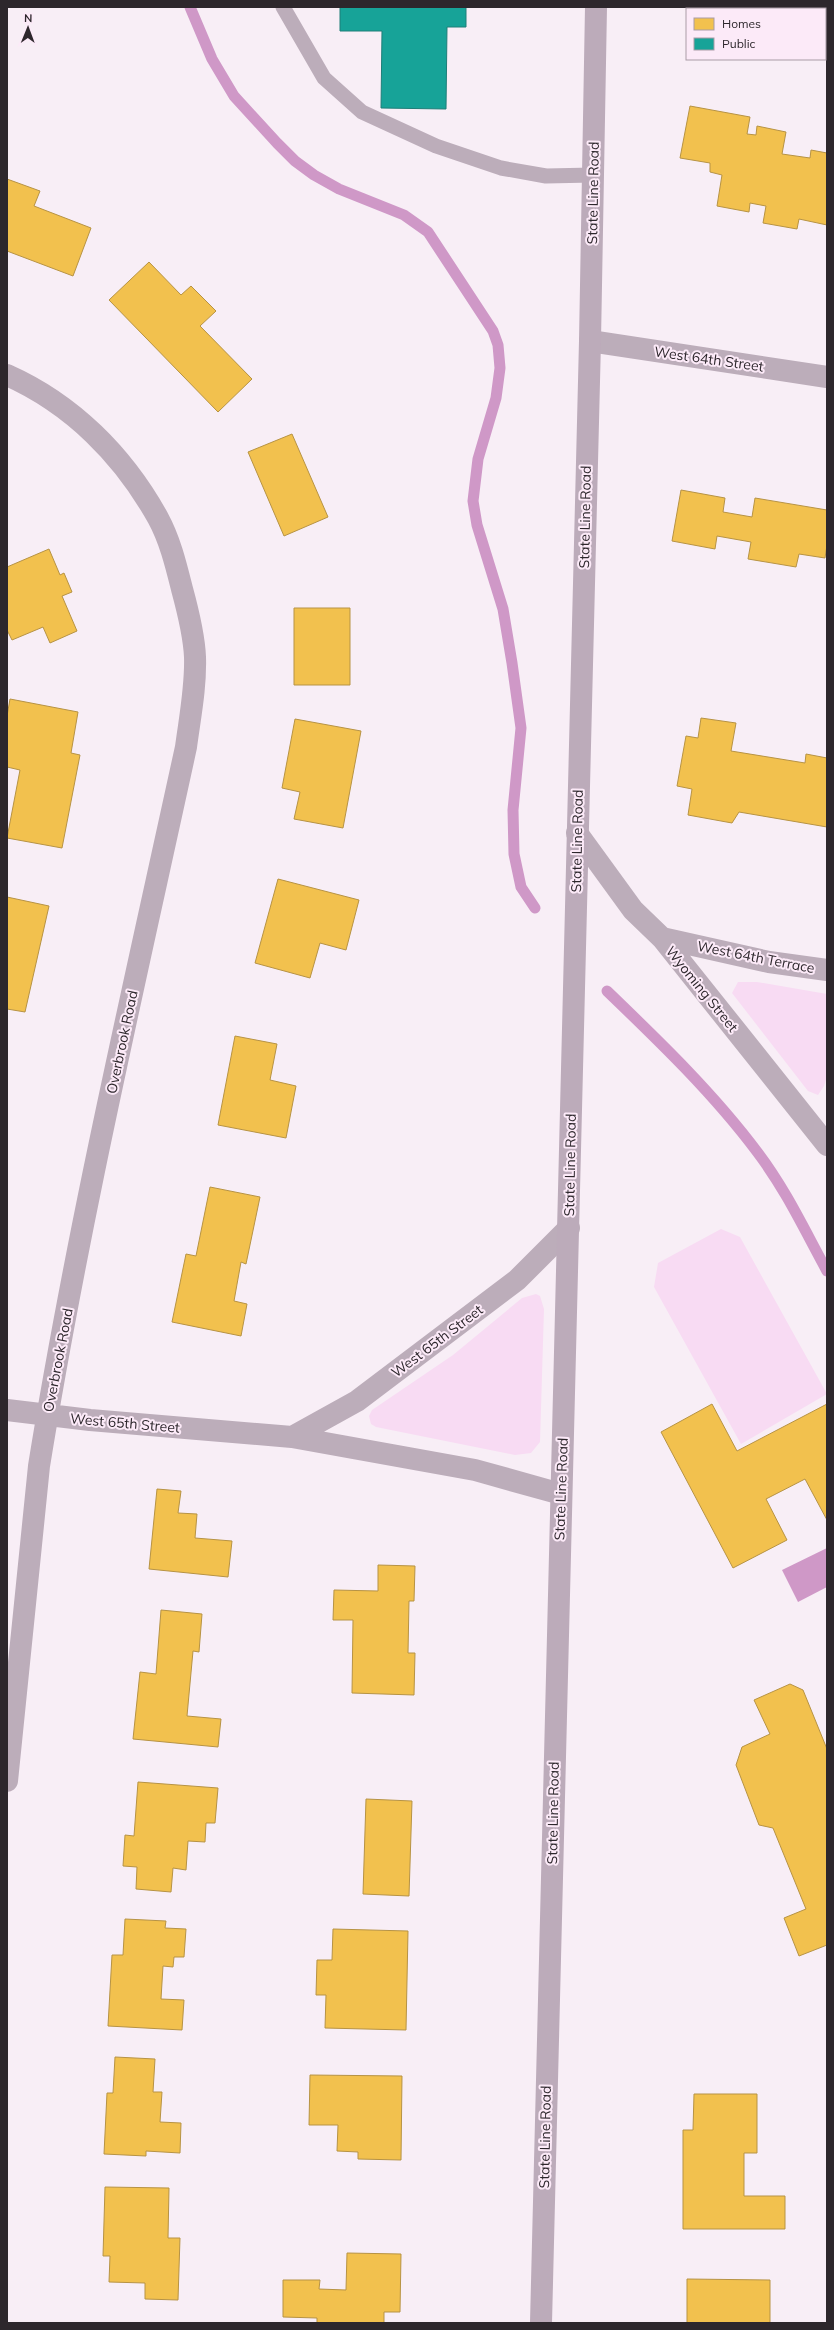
<svg xmlns="http://www.w3.org/2000/svg" width="834" height="2330" font-family="Mulish,sans-serif">
<style>
.green{fill:#f8dbf3}
.water{fill:#cf98c7}
.homes{fill:#f2c14e;stroke:#b79344}
.public{fill:#17a398;stroke:#1e7e78}
.lines{fill:none;stroke-linecap:round;stroke-linejoin:round}
.stream{stroke:#cf98c7;stroke-width:11}
.lane{stroke:#bcadba;stroke-width:15}
.street{stroke:#bcadba;stroke-width:22}
.secondary{stroke:#bcabba;stroke-width:22}
.labels{text-anchor:middle;dominant-baseline:central;stroke-width:4;stroke-linejoin:round;paint-order:stroke}
.street-label{font-size:14px;fill:#2d272c;stroke:#fceaf8}
</style>
<rect width="100%" height="100%" fill="#f8eef6"/>
<path class="green" d="M738 982H757L827 994V1077L824 1086 818 1095 808 1091 732 993Z
M721 1229 740 1237 827 1394 741 1444 654 1287 658 1263Z
M536 1294 540 1296 544 1309 540 1442 531 1453 515 1455 376 1427 371 1424 369 1416 372 1410 453 1355 522 1298Z"/>
<path class="water" d="M827 1548V1587L798 1602 782 1570Z"/>
<path class="homes" d="M690 106 750 117 747 134 756 135 757 126 786 132 782 154 810 158 811 150 827 153V225L799 219 797 229 763 223 766 206 750 203 749 212 717 206 722 175 710 172V163L680 158Z
M7 179 40 191 34 206 91 228 73 276 7 251Z
M149 262 181 295 191 286 216 311 200 326 252 379 218 412 109 300Z
M292 434 328 517 284 536 248 452Z
M681 490 725 498 723 512 752 517 755 498 827 510V545L825 558 799 554 796 567 748 559 751 542 717 536 715 549 672 541Z
M49 549 60 575 64 573 72 592 62 596 77 631 50 643 43 627 12 640 7 630V567Z
M294 608H350V685H294Z
M10 699 78 712 71 753 80 755 62 848 7 838 20 770 7 767V716Z
M701 718 736 723 731 751 805 763 806 754 827 758V827L739 812 732 823 688 815 692 789 677 786 686 736 698 738Z
M295 719 361 731 343 828 294 819 300 792 282 788Z
M278 879 359 900 346 950 320 943 310 978 255 963Z
M7 897 49 906 25 1012 7 1009Z
M235 1036 277 1044 270 1080 296 1086 286 1138 218 1125Z
M210 1187 260 1197 246 1264 241 1262 234 1301 247 1304 241 1336 172 1322 186 1254 196 1256Z
M712 1404 737 1451 827 1404V1520L805 1479 766 1499 787 1540 733 1568 661 1432Z
M157 1489 181 1491 178 1513 197 1514 195 1538 232 1541 228 1577 149 1569Z
M378 1565 415 1566 414 1601H409L408 1653H415L414 1695 352 1693 353 1620H333L334 1590 378 1591Z
M161 1610 202 1614 199 1652 193 1651 187 1716 221 1719 218 1747 133 1739 140 1672 156 1674Z
M790 1684 803 1690 827 1749V1945L799 1956 784 1918 806 1909 773 1828 759 1825 736 1765 742 1747 770 1734 754 1700Z
M138 1782 218 1788 215 1823H206L205 1842 188 1841 186 1870 173 1868 171 1892 136 1889 137 1867 123 1866 125 1835 134 1836Z
M366 1799 412 1801 409 1896 363 1894Z
M125 1919 166 1921 165 1928 186 1929 184 1957H174L173 1967 163 1966 161 1999 184 2000 182 2030 108 2026 112 1955H123Z
M333 1929 408 1931 406 2030 325 2028 326 1995H316L317 1960H332Z
M115 2057 155 2059 153 2092H162L160 2122 181 2123 180 2153 146 2151V2156L104 2154 107 2093H113Z
M310 2075 402 2076 401 2160 358 2159V2152L337 2151 338 2125H309Z
M694 2094H757V2153H744V2196H785V2229H683V2130H693Z
M105 2187 169 2188 168 2238H180L178 2300 145 2299V2283L109 2282 110 2256H103Z
M347 2253 401 2254 400 2312H384V2323H317V2318L283 2317V2280H320L319 2289 346 2290Z
M687 2279 770 2280V2323H687Z"/>
<path class="public" d="M340 7H466V27H447L446 109 381 108 382 31H340Z"/>
<g class="lines">
<path class="stream" d="M190 7 212 59 234 96 277 143 295 161 314 175 339 189 404 215 428 232 493 331 498 345 500 368 496 398 478 459 473 501 477 525 503 609 512 663 521 728 513 810 514 854 521 887 535 908
M607 991C660 1042 714 1094 758 1153 786 1190 805 1231 827 1271"/>
<path class="lane" d="M283 7 324 78 362 112 436 146 501 168 546 176 593 175"/>
<path class="street" d="M590 341 827 377
M7 375C72 404 123 455 158 518 170 540 176 565 182 589 188 611 194 634 195 657 196 687 190 717 186 747 134 986 78 1225 39 1466L7 1781
M577 833 633 910 662 938 827 1145
M662 938 769 962 827 970
M7 1410 90 1420 292 1437 475 1470 561 1494
M292 1437 357 1401 517 1280 569 1228"/>
<path class="secondary" d="M541 2323 590 341 596 7"/>
</g>
<g class="labels">
<g class="street-label">
<text transform="translate(593 193) rotate(-89)">State Line Road</text>
<text transform="translate(709 359) rotate(8)">West 64th Street</text>
<text transform="translate(585 517) rotate(-89)">State Line Road</text>
<text transform="translate(577 841) rotate(-89)">State Line Road</text>
<text transform="translate(756 957) rotate(11)">West 64th Terrace</text>
<text transform="translate(702 989) rotate(51)">Wyoming Street</text>
<text transform="translate(122 1042) rotate(-78)">Overbrook Road</text>
<text transform="translate(570 1165) rotate(-89)">State Line Road</text>
<text transform="translate(437 1341) rotate(-37)">West 65th Street</text>
<text transform="translate(58 1360) rotate(-79)">Overbrook Road</text>
<text transform="translate(125 1423) rotate(5)">West 65th Street</text>
<text transform="translate(561 1489) rotate(-88)">State Line Road</text>
<text transform="translate(553 1813) rotate(-89)">State Line Road</text>
<text transform="translate(545 2137) rotate(-89)">State Line Road</text>
</g>
</g>
<rect width="834" height="2330" fill="none" stroke="#2d272c" stroke-width="16"/>
<rect x="686" y="8" width="140" height="52" fill="#fceaf8" stroke="#a99ca6"/>
<rect x="694" y="18" width="20" height="12" fill="#f2c14e" stroke="#a99ca6"/>
<text x="722" y="28" font-size="12" fill="#2d272c">Homes</text>
<rect x="694" y="38" width="20" height="12" fill="#17a398" stroke="#a99ca6"/>
<text x="722" y="48" font-size="12" fill="#2d272c">Public</text>
<g transform="translate(28 28) rotate(1)" stroke="#fceaf8" stroke-width="3" paint-order="stroke">
<path d="M0-3L7 15L0 10L-7 15Z" fill="#2d272c"/>
<text y="-6" font-size="11" font-weight="bold" text-anchor="middle" fill="#2d272c">N</text>
</g>
</svg>
